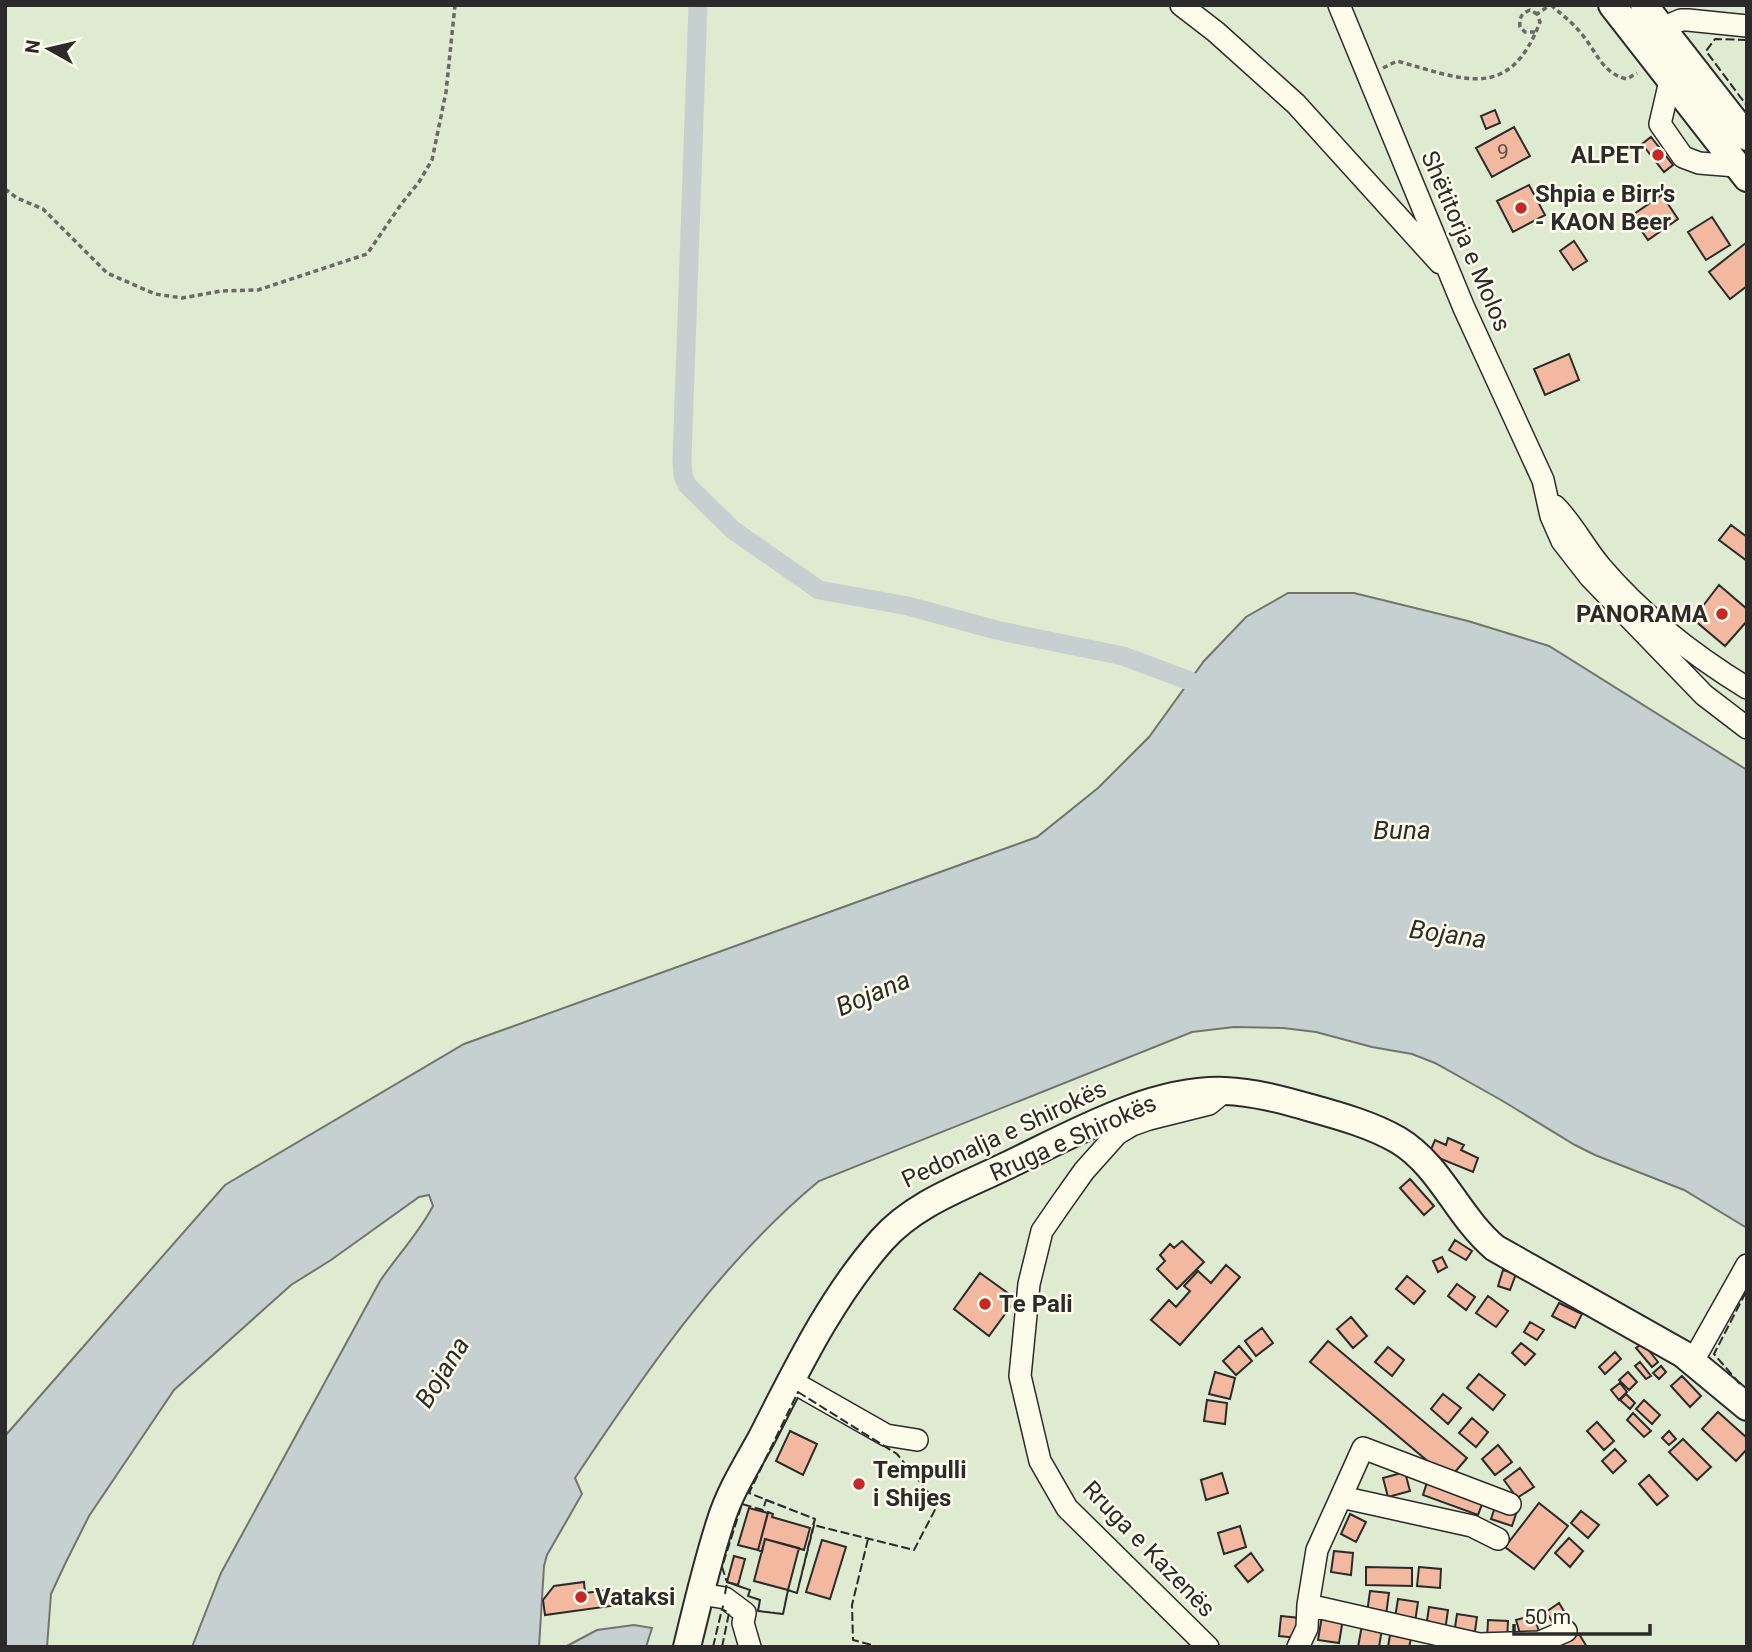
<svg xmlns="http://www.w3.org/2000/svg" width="1752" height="1652" font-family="Roboto,sans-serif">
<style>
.green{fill:#deebd1;stroke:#74746e;stroke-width:2}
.water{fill:#c7d0d0;stroke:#74746e;stroke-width:2}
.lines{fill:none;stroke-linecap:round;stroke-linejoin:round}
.canal{stroke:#c7d0d0;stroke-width:19}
.building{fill:#f2b8a0;stroke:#2b2b2b;stroke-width:2}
.minor-casing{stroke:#2b2b2b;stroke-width:24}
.major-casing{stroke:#2b2b2b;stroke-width:30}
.path{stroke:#6a6964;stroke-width:3.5;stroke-dasharray:5 3.5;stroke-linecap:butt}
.minor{stroke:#fdfbea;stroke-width:21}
.major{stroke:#fdfbea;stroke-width:26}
.fence{stroke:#2b2b2b;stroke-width:2;stroke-dasharray:9 3.5;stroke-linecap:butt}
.poi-dot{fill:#c62828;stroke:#fdfbea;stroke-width:2.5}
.labels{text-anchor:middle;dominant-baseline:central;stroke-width:5;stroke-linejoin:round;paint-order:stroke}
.number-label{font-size:21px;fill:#5d4e48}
.poi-label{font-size:24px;font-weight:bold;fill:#2b2b2b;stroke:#fdfbea;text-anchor:start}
.street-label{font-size:24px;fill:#2b2b2b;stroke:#fdfbea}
.water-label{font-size:26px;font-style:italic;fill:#2b2b2b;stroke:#fdfbea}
</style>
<rect width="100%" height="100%" fill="#fdfbea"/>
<path class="green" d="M5 5H1747V1647H5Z"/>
<path class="water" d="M1288 593H1354L1468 621 1549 646 1747 770V1228L1684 1190 1595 1155 1575 1145 1501 1100 1435 1063 1412 1054 1372 1047 1316 1032 1283 1028 1234 1027 1192 1032 819 1181C720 1263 646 1371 575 1478L582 1494 547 1555 544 1566 539 1647H192L221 1573 380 1281C397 1256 419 1233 433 1206L429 1195 419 1197 331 1260 291 1285 174 1390 89 1516 65 1564 51 1594 47 1647H5V1436L225 1185 464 1044 1037 837 1098 788 1149 737 1204 661 1246 617Z
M634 1625 652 1628 646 1647H565L597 1630Z"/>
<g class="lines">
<path class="canal" d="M698 5 682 459 683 476 687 485 733 530 819 590 908 606 996 630 1123 656 1190 681"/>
</g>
<path class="building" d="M1495 110 1500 123 1486 129 1481 116Z
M1514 127 1530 156 1492 177 1476 148Z
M1651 137 1673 165 1664 172 1642 144Z
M1529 185 1545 215 1513 232 1497 201Z
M1662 195 1678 219 1648 240 1631 216Z
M1712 217 1730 245 1706 260 1688 232Z
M1574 241 1587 261 1573 270 1560 251Z
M1747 242V286L1730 299 1709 272Z
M1569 354 1579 380 1545 395 1534 369Z
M1731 525 1747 537V561L1719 540Z
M1719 585 1747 609V621L1725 646 1693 619Z
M1448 1138 1464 1145 1461 1150 1478 1158 1473 1172 1429 1154 1435 1140 1446 1145Z
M1410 1179 1434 1206 1424 1215 1400 1188Z
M1455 1240 1472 1251 1466 1260 1449 1250Z
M1182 1241 1204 1262 1177 1289 1157 1269 1165 1261 1160 1255 1170 1244 1174 1248Z
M1442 1257 1447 1267 1438 1272 1433 1261Z
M1226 1265 1240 1277 1180 1345 1151 1320 1169 1300 1176 1307 1190 1291 1184 1286 1198 1271 1211 1283Z
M1503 1270 1516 1274 1510 1290 1498 1286Z
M980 1273 1016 1299 989 1336 954 1309Z
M1407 1276 1425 1291 1414 1304 1396 1289Z
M1457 1284 1475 1297 1466 1310 1448 1296Z
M1488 1296 1508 1311 1496 1327 1476 1313Z
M1559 1303 1582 1314 1575 1328 1552 1316Z
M1351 1317 1367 1336 1353 1348 1337 1329Z
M1530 1322 1544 1330 1537 1340 1524 1332Z
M1262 1328 1273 1343 1256 1356 1245 1341Z
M1328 1341 1467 1458 1449 1479 1310 1362Z
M1521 1343 1535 1354 1525 1365 1512 1353Z
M1643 1343 1658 1362 1652 1367 1636 1348Z
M1239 1346 1252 1361 1236 1375 1223 1361Z
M1388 1347 1404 1360 1392 1376 1375 1362Z
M1615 1352 1621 1359 1605 1374 1599 1367Z
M1640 1362 1651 1376 1646 1379 1635 1366Z
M1661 1366 1666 1372 1659 1379 1653 1373Z
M1215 1372 1235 1378 1230 1399 1209 1394Z
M1628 1372 1637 1382 1629 1390 1619 1380Z
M1479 1374 1505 1395 1493 1410 1467 1388Z
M1682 1376 1701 1396 1690 1407 1671 1386Z
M1620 1383 1627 1392 1619 1400 1611 1390Z
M1443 1394 1461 1408 1448 1424 1431 1409Z
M1626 1394 1635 1403 1630 1409 1620 1400Z
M1207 1400 1227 1403 1225 1424 1204 1421Z
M1644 1400 1660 1415 1652 1424 1636 1409Z
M1718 1412 1747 1438V1449L1736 1461 1702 1429Z
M1633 1413 1651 1431 1644 1437 1627 1420Z
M1472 1418 1488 1432 1476 1447 1459 1433Z
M1597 1422 1614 1441 1604 1450 1587 1431Z
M790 1431 817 1444 803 1475 776 1461Z
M1669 1431 1676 1439 1669 1445 1662 1438Z
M1683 1439 1711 1467 1697 1480 1669 1452Z
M1498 1445 1512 1462 1495 1475 1482 1459Z
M1615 1449 1626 1461 1613 1473 1602 1461Z
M1520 1468 1534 1487 1517 1498 1504 1480Z
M1405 1472 1410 1491 1388 1497 1383 1478Z
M1222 1473 1228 1493 1206 1500 1201 1480Z
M1649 1475 1668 1496 1657 1505 1639 1484Z
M1429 1476 1485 1496 1478 1515 1423 1495Z
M1497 1501 1518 1508 1512 1526 1491 1519Z
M1539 1503 1568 1526 1534 1569 1505 1547Z
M749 1508 768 1513 758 1550 738 1545Z
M1581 1511 1599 1525 1588 1538 1571 1523Z
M768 1512 773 1514 772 1517 810 1528 804 1550 765 1539 762 1552 758 1550Z
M1350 1514 1366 1522 1356 1542 1341 1534Z
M1240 1526 1246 1547 1224 1554 1218 1533Z
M1569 1538 1583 1551 1570 1567 1555 1553Z
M765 1539 799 1548 788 1590 754 1581Z
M822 1540 846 1547 830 1599 806 1592Z
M1334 1551 1353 1553 1351 1575 1331 1572Z
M1251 1553 1263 1570 1248 1582 1235 1566Z
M734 1556 745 1559 738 1585 727 1582Z
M1366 1567 1412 1568V1586L1366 1585Z
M1419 1567 1441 1569 1440 1588 1417 1586Z
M584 1582 585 1593 607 1590 608 1594 617 1593 618 1605 545 1615 543 1600 554 1586Z
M1370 1591 1389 1593 1386 1615 1367 1613Z
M1398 1599 1418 1602 1415 1622 1395 1618Z
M1559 1603 1570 1621 1557 1629 1546 1612Z
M1429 1607 1448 1610 1445 1631 1426 1628Z
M1457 1614 1477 1617 1474 1638 1454 1634Z
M1534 1615 1540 1635 1522 1640 1516 1620Z
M1281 1616 1300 1618 1298 1638 1279 1636Z
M1322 1616 1343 1619 1339 1643 1318 1640Z
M1488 1620 1508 1621 1507 1641 1487 1640Z
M1362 1625 1382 1629 1379 1647H1358Z
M1579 1634 1587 1647H1562L1561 1645Z
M1390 1635 1411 1639 1409 1647H1388Z"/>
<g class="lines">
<g class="minor-casing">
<path id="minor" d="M1181 5 1216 32 1296 104 1440 263
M1339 5 1464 308 1543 480 1551 516 1562 541 1590 577 1704 695 1747 728
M1662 28 1681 20H1688L1747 26
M1670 81 1660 124 1683 157 1699 163 1736 166
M1555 506C1573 524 1584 547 1601 567 1642 615 1693 655 1747 688
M1693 1361 1747 1265
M791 1381 886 1435 917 1440
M1341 1497 1317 1550 1308 1605 1479 1644 1540 1642 1566 1631
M1498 1539 1472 1526 1341 1497 1363 1448 1510 1504
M701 1594 725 1598 745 1613 743 1623 750 1647
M1208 1647 1067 1508 1040 1461 1020 1376 1029 1284 1042 1231 1062 1202 1084 1171 1117 1134 1132 1125 1149 1119 1209 1104 1225 1091
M1298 1647 1307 1628 1308 1605"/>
</g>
<g class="major-casing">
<path id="major" d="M1612 5 1747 178
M1644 5 1747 137
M687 1647C697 1606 707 1563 720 1523 729 1493 746 1466 761 1439 797 1369 830 1299 882 1240 915 1203 963 1187 1006 1166 1071 1135 1152 1088 1225 1091 1254 1092 1283 1100 1311 1108 1340 1116 1372 1125 1398 1140 1441 1166 1457 1216 1495 1248L1683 1354 1747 1407"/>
</g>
<path class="path" d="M1551 5C1561 14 1572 22 1580 32 1596 50 1602 74 1627 79L1637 73
M1535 32H1525L1520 27C1519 17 1521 14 1530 10L1537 14
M1383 68 1397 61C1463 79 1509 103 1540 22L1537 14 1550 5
M5 189 17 198 43 209 107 273 155 294 182 298 221 291 258 290 367 254 402 203 419 182 432 160 446 92 455 5"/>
<use href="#minor" class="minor"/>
<use href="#major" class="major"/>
<path class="fence" d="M1747 40 1715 39 1706 51 1747 106
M1740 1384 1714 1354 1747 1290
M798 1392 897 1454 938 1504 914 1550 813 1525 815 1519 749 1493Z
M766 1500 815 1519 797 1593 788 1590 783 1614 758 1611 760 1600 748 1596 750 1590 727 1582 722 1567 742 1504 763 1510Z
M868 1539 852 1605 853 1640 879 1647
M725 1594 727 1582 750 1590 748 1596 760 1600 758 1611 783 1614 788 1590 797 1593 814 1525
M713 1647 722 1609
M722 1647 729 1613 722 1609 724 1604"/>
</g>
<g class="poi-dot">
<circle cx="1658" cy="155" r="7"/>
<circle cx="1521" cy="208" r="7"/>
<circle cx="1722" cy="614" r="7"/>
<circle cx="985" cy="1304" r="7"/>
<circle cx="859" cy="1484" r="7"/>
<circle cx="581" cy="1597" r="7"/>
</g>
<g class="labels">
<g class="number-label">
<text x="1503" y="152">9</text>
</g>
<g class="poi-label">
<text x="1644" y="155" text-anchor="end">ALPET</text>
<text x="1535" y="194">Shpia e Birr's<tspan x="1535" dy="28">- KAON Beer</tspan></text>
<text x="1708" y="614" text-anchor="end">PANORAMA</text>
<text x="999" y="1304">Te Pali</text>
<text x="873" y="1470">Tempulli<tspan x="873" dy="28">i Shijes</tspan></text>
<text x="595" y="1597">Vataksi</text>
</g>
<g class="street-label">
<text transform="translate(1466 241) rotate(67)">Shëtitorja e Molos</text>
<text transform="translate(1004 1134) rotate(-25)">Pedonalja e Shirokës</text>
<text transform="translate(1073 1138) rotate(-24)">Rruga e Shirokës</text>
<text transform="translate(1149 1549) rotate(46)">Rruga e Kazenës</text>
</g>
<g class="water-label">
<text x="1402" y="830">Buna</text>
<text transform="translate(1448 934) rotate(8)">Bojana</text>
<text transform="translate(873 993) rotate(-23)">Bojana</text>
<text transform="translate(442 1372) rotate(-58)">Bojana</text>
</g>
</g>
<rect width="1752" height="1652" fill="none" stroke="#2b2b2b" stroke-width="14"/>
<g transform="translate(49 49) rotate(278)" stroke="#fdfbea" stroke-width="5" paint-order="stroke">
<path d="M0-5L12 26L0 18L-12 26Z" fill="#2b2b2b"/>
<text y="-10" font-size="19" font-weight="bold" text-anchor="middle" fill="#2b2b2b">N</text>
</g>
<path d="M1514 1624v10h136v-10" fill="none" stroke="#2b2b2b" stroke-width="3.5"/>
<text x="1524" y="1624" font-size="21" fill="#2b2b2b" stroke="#fdfbea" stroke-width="5" paint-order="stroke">50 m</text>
</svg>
